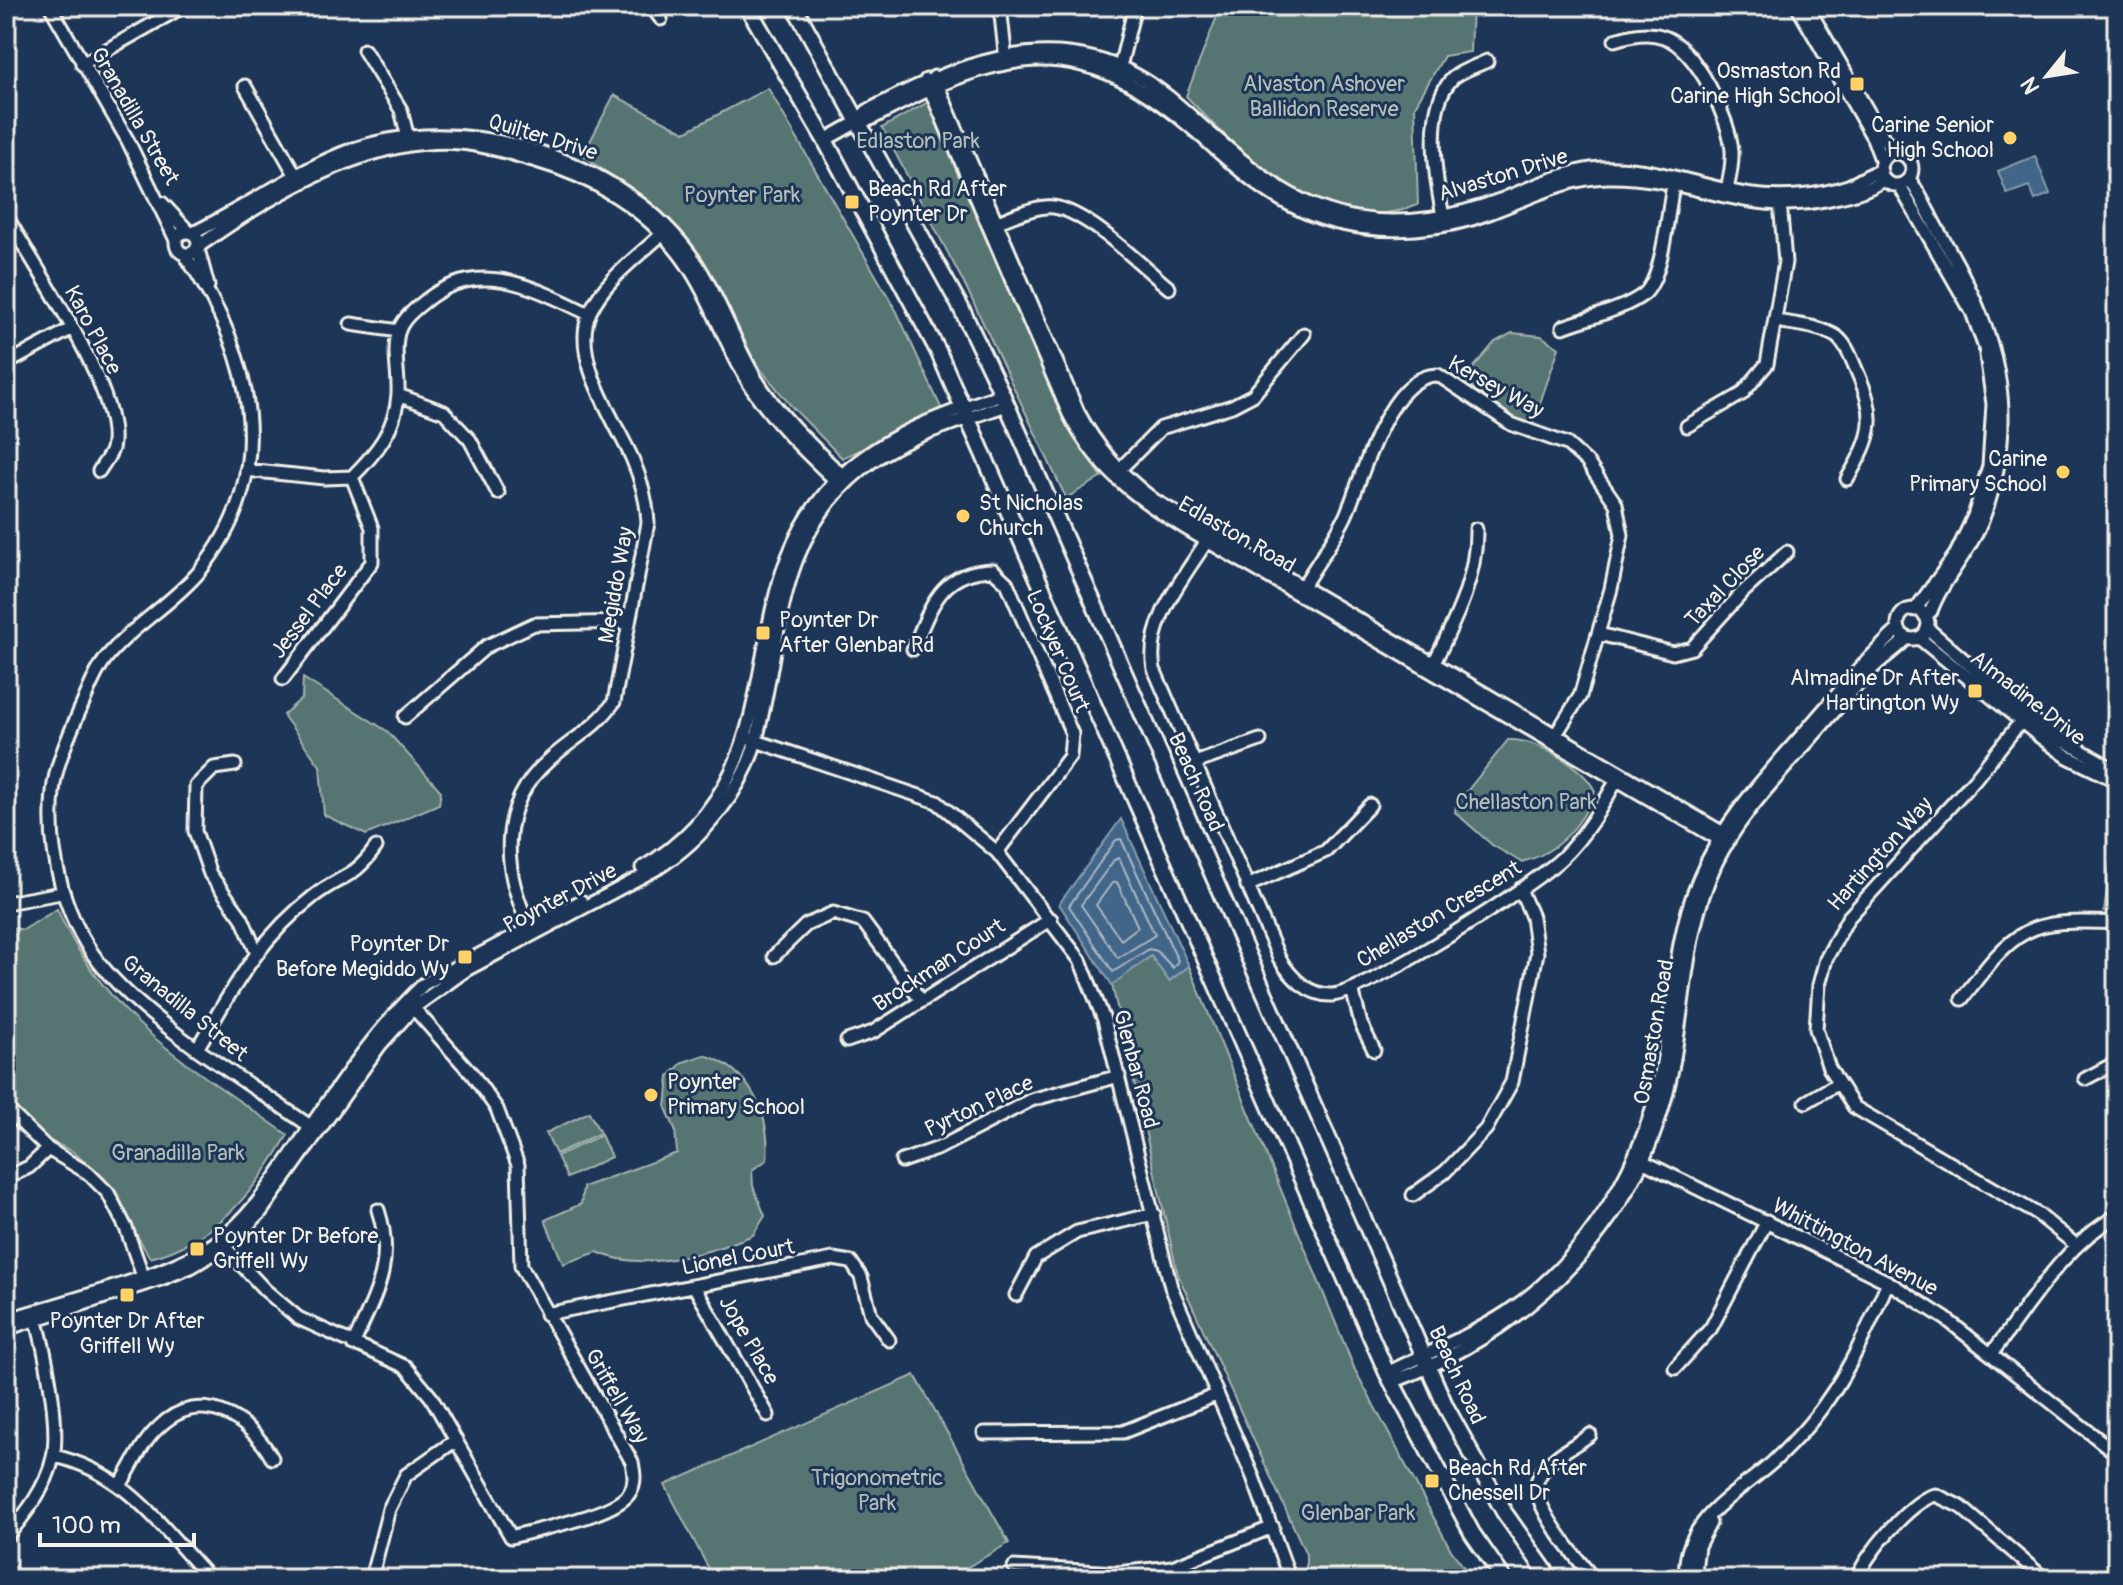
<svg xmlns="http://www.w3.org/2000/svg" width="2123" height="1585" font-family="Pangolin,sans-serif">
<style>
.green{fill:#577472;stroke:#a6b2ad;stroke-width:2}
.water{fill:#426689;stroke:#899eaf;stroke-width:2}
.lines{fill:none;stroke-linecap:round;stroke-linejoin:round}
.shore{stroke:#adb9c2;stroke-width:2}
.minor-casing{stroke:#f4f1e8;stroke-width:17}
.major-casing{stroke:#f4f1e8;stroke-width:20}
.minor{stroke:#1d3557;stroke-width:11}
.major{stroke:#1d3557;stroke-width:14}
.poi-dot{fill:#ffd166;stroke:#1d3557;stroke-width:3}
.labels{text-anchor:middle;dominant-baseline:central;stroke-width:6;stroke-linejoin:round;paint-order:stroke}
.poi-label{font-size:22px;fill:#f4f1e8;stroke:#1d3557;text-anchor:start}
.park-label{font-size:22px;fill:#b5bfb9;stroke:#1d3557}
.street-label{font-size:22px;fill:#f4f1e8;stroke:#1d3557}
</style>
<rect width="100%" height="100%" fill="#1d3557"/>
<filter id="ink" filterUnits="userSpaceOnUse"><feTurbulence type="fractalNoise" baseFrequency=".0125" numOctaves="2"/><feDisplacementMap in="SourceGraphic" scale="16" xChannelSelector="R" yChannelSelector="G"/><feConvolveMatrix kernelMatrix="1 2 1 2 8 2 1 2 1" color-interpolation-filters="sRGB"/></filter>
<g filter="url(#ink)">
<path class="green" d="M1221 6H1472L1470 52 1444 56 1415 106 1418 205C1327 241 1243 156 1186 96Z
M768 88 897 312 943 412 842 458 792 407 749 355 694 255 664 216 583 155 614 95 685 132Z
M930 101 1070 427 1102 477 1066 498 967 289 882 128Z
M1512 333 1541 336 1559 348 1532 426 1517 420 1463 380 1495 342Z
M303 678 387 731 441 791 439 804 366 835 324 815 320 766 283 715 302 698Z
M1508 740C1535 738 1583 766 1595 791 1583 824 1557 854 1521 862L1492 845 1455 812 1456 805Z
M2117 810V915L2104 912Z
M57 909C107 1022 192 1066 288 1135 255 1191 215 1242 150 1258L104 1178 72 1151 38 1135 6 1100V926L23 930Z
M1151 956 1169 981 1189 966 1355 1370 1451 1550 1473 1579H1306V1554L1178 1275 1112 985Z
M704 1055C750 1068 771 1115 767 1160L752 1170 753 1186 765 1216 753 1235C707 1254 643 1273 597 1252L563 1264 545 1220 581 1204 583 1187 677 1153 675 1129 666 1108 669 1076 683 1062Z
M589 1112 600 1133 556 1154 546 1133Z
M601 1135 611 1157 567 1178 557 1156Z
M915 1375 1009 1543 947 1579H714L665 1485Z"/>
<path class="water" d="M2035 156 2050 194 2035 200 2029 186 2007 194 1998 171Z
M1121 819 1189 966 1169 981 1151 956 1112 985 1059 904Z"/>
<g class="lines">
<path class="shore" d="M1121 839 1178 961 1173 968 1157 951 1149 949 1113 972 1069 906 1116 840Z
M1119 858 1155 935 1118 958 1081 905 1114 860Z
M1117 882 1138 927 1121 940 1096 905 1112 883Z"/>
<g class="minor-casing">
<path id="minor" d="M50 6 128 141 176 240
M651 6 661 19
M1000 6 1006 61
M1797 6 1873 138 1882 162
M1807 6 1884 139 1899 153
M1615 40C1631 35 1647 31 1664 37 1696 48 1730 119 1732 151 1733 166 1729 180 1726 194
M364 50 401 110 409 142
M82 64 184 6
M1119 71 1135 6
M934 77 1078 412C1097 448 1122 476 1154 500L1730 837
M926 80 1069 414C1100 476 1149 507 1207 541L1727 844
M245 86 300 183
M859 121 871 119C1005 47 1080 28 1201 136 1242 174 1281 209 1337 223 1387 235 1444 231 1492 212 1530 198 1566 178 1607 177 1693 175 1746 221 1839 197 1854 194 1872 189 1884 179
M825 140 859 121 867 111C951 67 1044 26 1136 75 1166 91 1191 117 1217 139 1259 176 1300 208 1357 218 1404 226 1456 217 1500 200 1530 188 1559 174 1591 169 1648 162 1697 187 1752 195 1783 199 1818 196 1848 186 1859 182 1869 173 1881 171
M1880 169a16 16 0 1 1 32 0a16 16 0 1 1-32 0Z
M1909 179C1921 194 1929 215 1939 232 1996 327 2024 412 1982 521 1969 554 1943 578 1931 611L1925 616
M1899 185 1972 312 1985 348 1993 404 1989 466 1974 516 1956 554 1915 610
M162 203 189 232
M6 215C33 266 125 394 112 449 110 456 103 464 99 471
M1444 221C1436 183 1423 106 1453 78 1462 70 1477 66 1487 61
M991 225C1008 218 1027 209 1045 207 1080 202 1142 267 1169 288
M176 243a11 11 0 1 1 22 0a11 11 0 1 1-22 0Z
M193 233C243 209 291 174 343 153 458 107 625 157 695 261 720 298 733 341 756 379 779 416 814 448 845 478
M199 246C269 196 371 135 460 143 485 145 512 154 536 161 593 177 645 208 681 256 710 295 724 343 750 385 773 422 808 454 839 484
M198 249 208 286
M185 255C252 353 282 471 199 572 171 605 133 625 106 658 93 675 88 693 79 712 69 736 55 766 53 792 47 854 65 925 107 972 158 1030 251 1084 314 1129
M1777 321C1796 325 1821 326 1837 337 1847 345 1851 358 1856 369 1877 417 1875 433 1847 479
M351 324 399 331
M1563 327C1587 318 1623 310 1644 294 1664 277 1668 206 1674 180
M6 364 71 329
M398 395 444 412 470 440 498 493
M1687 426 1742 394 1767 364 1785 262 1780 202
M246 470 324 478 352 477C376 453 396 429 398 394 399 373 393 353 398 333 402 319 415 309 425 301 479 257 535 288 589 314
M1115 474 1161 428 1232 406 1253 395 1304 334
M1210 536C1186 575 1145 621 1154 669L1279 958C1290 976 1308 996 1332 995 1366 993 1534 885 1562 858 1586 835 1602 806 1618 778
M1301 590C1315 565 1334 541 1346 515 1362 479 1388 374 1438 375L1511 424 1567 444 1587 462 1616 504 1622 535 1611 589 1580 696 1553 739
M1898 624a15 15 0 1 1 30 0a15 15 0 1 1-30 0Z
M1927 628 2044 729 2117 771
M1599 634 1673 653 1692 648 1742 593 1787 552
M1919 638 2039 736 2068 757 2117 781
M913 649C931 607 940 571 993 570L1007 583 1072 734 1070 756 997 852
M1432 667C1454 622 1477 580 1476 529
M283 679 372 562V528L352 477
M2026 715 1975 779 1848 918 1826 959 1819 985 1816 1029 1829 1068 1854 1107 2039 1215 2077 1246
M405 717 487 646 534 624 629 622
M750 739 937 802 997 852 1080 960 1104 1020 1171 1287 1253 1477 1290 1579
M1195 763 1260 740
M235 765 214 768 196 786 195 831 210 874 242 918 256 951
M642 868C813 766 716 582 850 468 893 431 950 412 1002 394
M1247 886 1326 851 1370 805
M6 903 61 893
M532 931C502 873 496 806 549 760 572 739 596 728 614 702L648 523C647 500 641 479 632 458 614 418 570 357 590 312 604 281 636 258 661 235
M774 956 806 925 833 913 863 922 920 999
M1352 989 1361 1024 1374 1050
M1962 999C2016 927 2027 918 2117 923
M847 1041 873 1032 1051 919
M198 1047C232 990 259 938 314 896 341 875 354 879 376 847
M2085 1079 2117 1062
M1806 1102 1837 1084
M6 1108 48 1149 88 1173 108 1193 126 1228 145 1282
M1640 1160 1888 1282 1946 1319 2117 1454
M902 1161 939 1148 1031 1100 1119 1076
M6 1178 29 1167 48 1149
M1413 1195 1445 1172 1486 1129 1512 1082 1537 953 1532 917 1520 889
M222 1244 265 1290 298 1318 406 1367 431 1397 511 1537C538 1529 617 1515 630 1492 636 1482 634 1473 632 1462L521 1266 518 1165 497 1109 472 1074 409 1003
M694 1286 768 1415
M1016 1295 1036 1257 1077 1232 1154 1214
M546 1314 833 1259 851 1262 861 1277 871 1315 889 1340
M6 1320C67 1300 168 1277 218 1241 251 1217 273 1181 296 1148 335 1091 374 1031 424 984L581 901
M6 1329 161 1279 191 1267 225 1247 260 1213 380 1045 413 1008 466 970 658 868C702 840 743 791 756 740 783 640 773 541 862 469 903 435 958 423 1006 405
M353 1345C374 1297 396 1264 378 1210
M1991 1354C2028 1307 2063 1245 2117 1216
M1675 1368 1711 1328 1767 1221
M1387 1373C1427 1353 1469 1337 1506 1313 1590 1257 1646 1160 1663 1063 1674 1000 1674 938 1699 879 1724 819 1767 775 1809 727 1838 694 1866 659 1899 629
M1392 1382C1534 1329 1643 1220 1672 1069 1686 998 1685 929 1716 863 1737 819 1771 784 1803 747 1826 722 1847 695 1871 670 1882 658 1896 650 1907 638
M984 1433 1123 1432 1216 1395
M1590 1435C1572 1447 1547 1459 1538 1479 1528 1502 1578 1560 1594 1579
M54 1456C127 1472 161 1527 210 1579
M121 1484C133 1465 142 1442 159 1427 200 1387 249 1417 272 1458
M6 1537C25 1515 47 1487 53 1457 60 1424 45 1348 35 1315
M1014 1567 1117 1573 1172 1567 1273 1527
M371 1579 389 1509 406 1475 456 1440
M1686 1579C1680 1521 1736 1495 1773 1462 1792 1444 1811 1424 1826 1402 1852 1366 1870 1323 1888 1282
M1694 1579 1698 1546 1710 1523
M1857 1579C1863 1557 1913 1498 1936 1495L1961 1507 2045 1579"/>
</g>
<g class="major-casing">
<path id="major" d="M747 6 825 140 938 351 1387 1373 1472 1533 1504 1579
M794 6 961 308 1002 394 1446 1407 1504 1512 1551 1579"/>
</g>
<use href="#minor" class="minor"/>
<use href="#major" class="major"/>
</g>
</g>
<g class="poi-dot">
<rect x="1849" y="76" width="16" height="16" rx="4"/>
<circle cx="2010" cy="138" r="8"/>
<rect x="844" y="194" width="16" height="16" rx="4"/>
<circle cx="2063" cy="472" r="8"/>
<circle cx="963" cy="516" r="8"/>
<rect x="755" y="625" width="16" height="16" rx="4"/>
<rect x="1967" y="683" width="16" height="16" rx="4"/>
<rect x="457" y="949" width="16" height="16" rx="4"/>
<circle cx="651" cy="1095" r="8"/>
<rect x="189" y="1241" width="16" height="16" rx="4"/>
<rect x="119" y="1287" width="16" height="16" rx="4"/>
<rect x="1424" y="1473" width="16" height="16" rx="4"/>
</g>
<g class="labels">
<g class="poi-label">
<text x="1841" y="71" text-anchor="end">Osmaston Rd<tspan x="1841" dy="25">Carine High School</tspan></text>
<text x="1994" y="125" text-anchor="end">Carine Senior<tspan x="1994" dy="25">High School</tspan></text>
<text x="868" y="189">Beach Rd After<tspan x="868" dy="25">Poynter Dr</tspan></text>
<text x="2047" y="459" text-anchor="end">Carine<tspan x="2047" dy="25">Primary School</tspan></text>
<text x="979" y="503">St Nicholas<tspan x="979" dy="25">Church</tspan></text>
<text x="779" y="620">Poynter Dr<tspan x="779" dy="25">After Glenbar Rd</tspan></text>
<text x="1959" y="678" text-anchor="end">Almadine Dr After<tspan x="1959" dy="25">Hartington Wy</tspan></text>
<text x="449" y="944" text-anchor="end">Poynter Dr<tspan x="449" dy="25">Before Megiddo Wy</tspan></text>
<text x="667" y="1082">Poynter<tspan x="667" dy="25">Primary School</tspan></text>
<text x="213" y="1236">Poynter Dr Before<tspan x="213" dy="25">Griffell Wy</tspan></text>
<text x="127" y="1321" text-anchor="middle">Poynter Dr After<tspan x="127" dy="25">Griffell Wy</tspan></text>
<text x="1448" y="1468">Beach Rd After<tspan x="1448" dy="25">Chessell Dr</tspan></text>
</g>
<g class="park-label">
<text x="1324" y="84">Alvaston Ashover<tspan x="1324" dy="25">Ballidon Reserve</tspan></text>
<text x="918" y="141">Edlaston Park</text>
<text x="742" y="195">Poynter Park</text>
<text x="1526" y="802">Chellaston Park</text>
<text x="178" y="1153">Granadilla Park</text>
<text x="877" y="1478">Trigonometric<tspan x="877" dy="25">Park</tspan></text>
<text x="1358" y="1513">Glenbar Park</text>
</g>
<g class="street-label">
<text transform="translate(135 116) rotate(60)">Granadilla Street</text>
<text transform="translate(543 137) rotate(17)">Quilter Drive</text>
<text transform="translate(1503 175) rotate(-17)">Alvaston Drive</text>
<text transform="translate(93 330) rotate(62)">Karo Place</text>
<text transform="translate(1496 387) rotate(29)">Kersey Way</text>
<text transform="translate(1237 535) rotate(30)">Edlaston Road</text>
<text transform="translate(616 585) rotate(-80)">Megiddo Way</text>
<text transform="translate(1725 586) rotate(-46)">Taxal Close</text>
<text transform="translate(309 611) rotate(-53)">Jessel Place</text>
<text transform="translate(1058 651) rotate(67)">Lockyer Court</text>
<text transform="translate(2028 698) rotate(38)">Almadine Drive</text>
<text transform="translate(1196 782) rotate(66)">Beach Road</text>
<text transform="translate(1880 854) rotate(-48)">Hartington Way</text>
<text transform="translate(560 898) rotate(-28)">Poynter Drive</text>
<text transform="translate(1439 914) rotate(-31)">Chellaston Crescent</text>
<text transform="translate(939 965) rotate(-33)">Brockman Court</text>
<text transform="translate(185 1008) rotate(39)">Granadilla Street</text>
<text transform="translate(1654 1032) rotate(-80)">Osmaston Road</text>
<text transform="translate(1136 1069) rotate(75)">Glenbar Road</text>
<text transform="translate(979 1106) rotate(-25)">Pyrton Place</text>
<text transform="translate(1855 1247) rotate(28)">Whittington Avenue</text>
<text transform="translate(738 1257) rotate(-11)">Lionel Court</text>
<text transform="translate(749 1340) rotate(60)">Jope Place</text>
<text transform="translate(1457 1375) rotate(65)">Beach Road</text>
<text transform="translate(617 1396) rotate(60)">Griffell Way</text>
</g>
</g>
<rect width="2123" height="1585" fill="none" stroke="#1d3557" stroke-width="32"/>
<rect x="16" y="16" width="2091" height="1553" fill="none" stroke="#f4f1e8" stroke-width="3" filter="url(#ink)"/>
<g transform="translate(2047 76) rotate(240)" stroke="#1d3557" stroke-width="6" paint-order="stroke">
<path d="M0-6L14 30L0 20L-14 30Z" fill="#f4f1e8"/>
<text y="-12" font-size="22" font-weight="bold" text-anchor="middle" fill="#f4f1e8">N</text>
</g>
<path d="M40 1533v12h154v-12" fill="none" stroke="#f4f1e8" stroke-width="4"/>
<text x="52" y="1533" font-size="24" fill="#f4f1e8" stroke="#1d3557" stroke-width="6" paint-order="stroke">100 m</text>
</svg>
